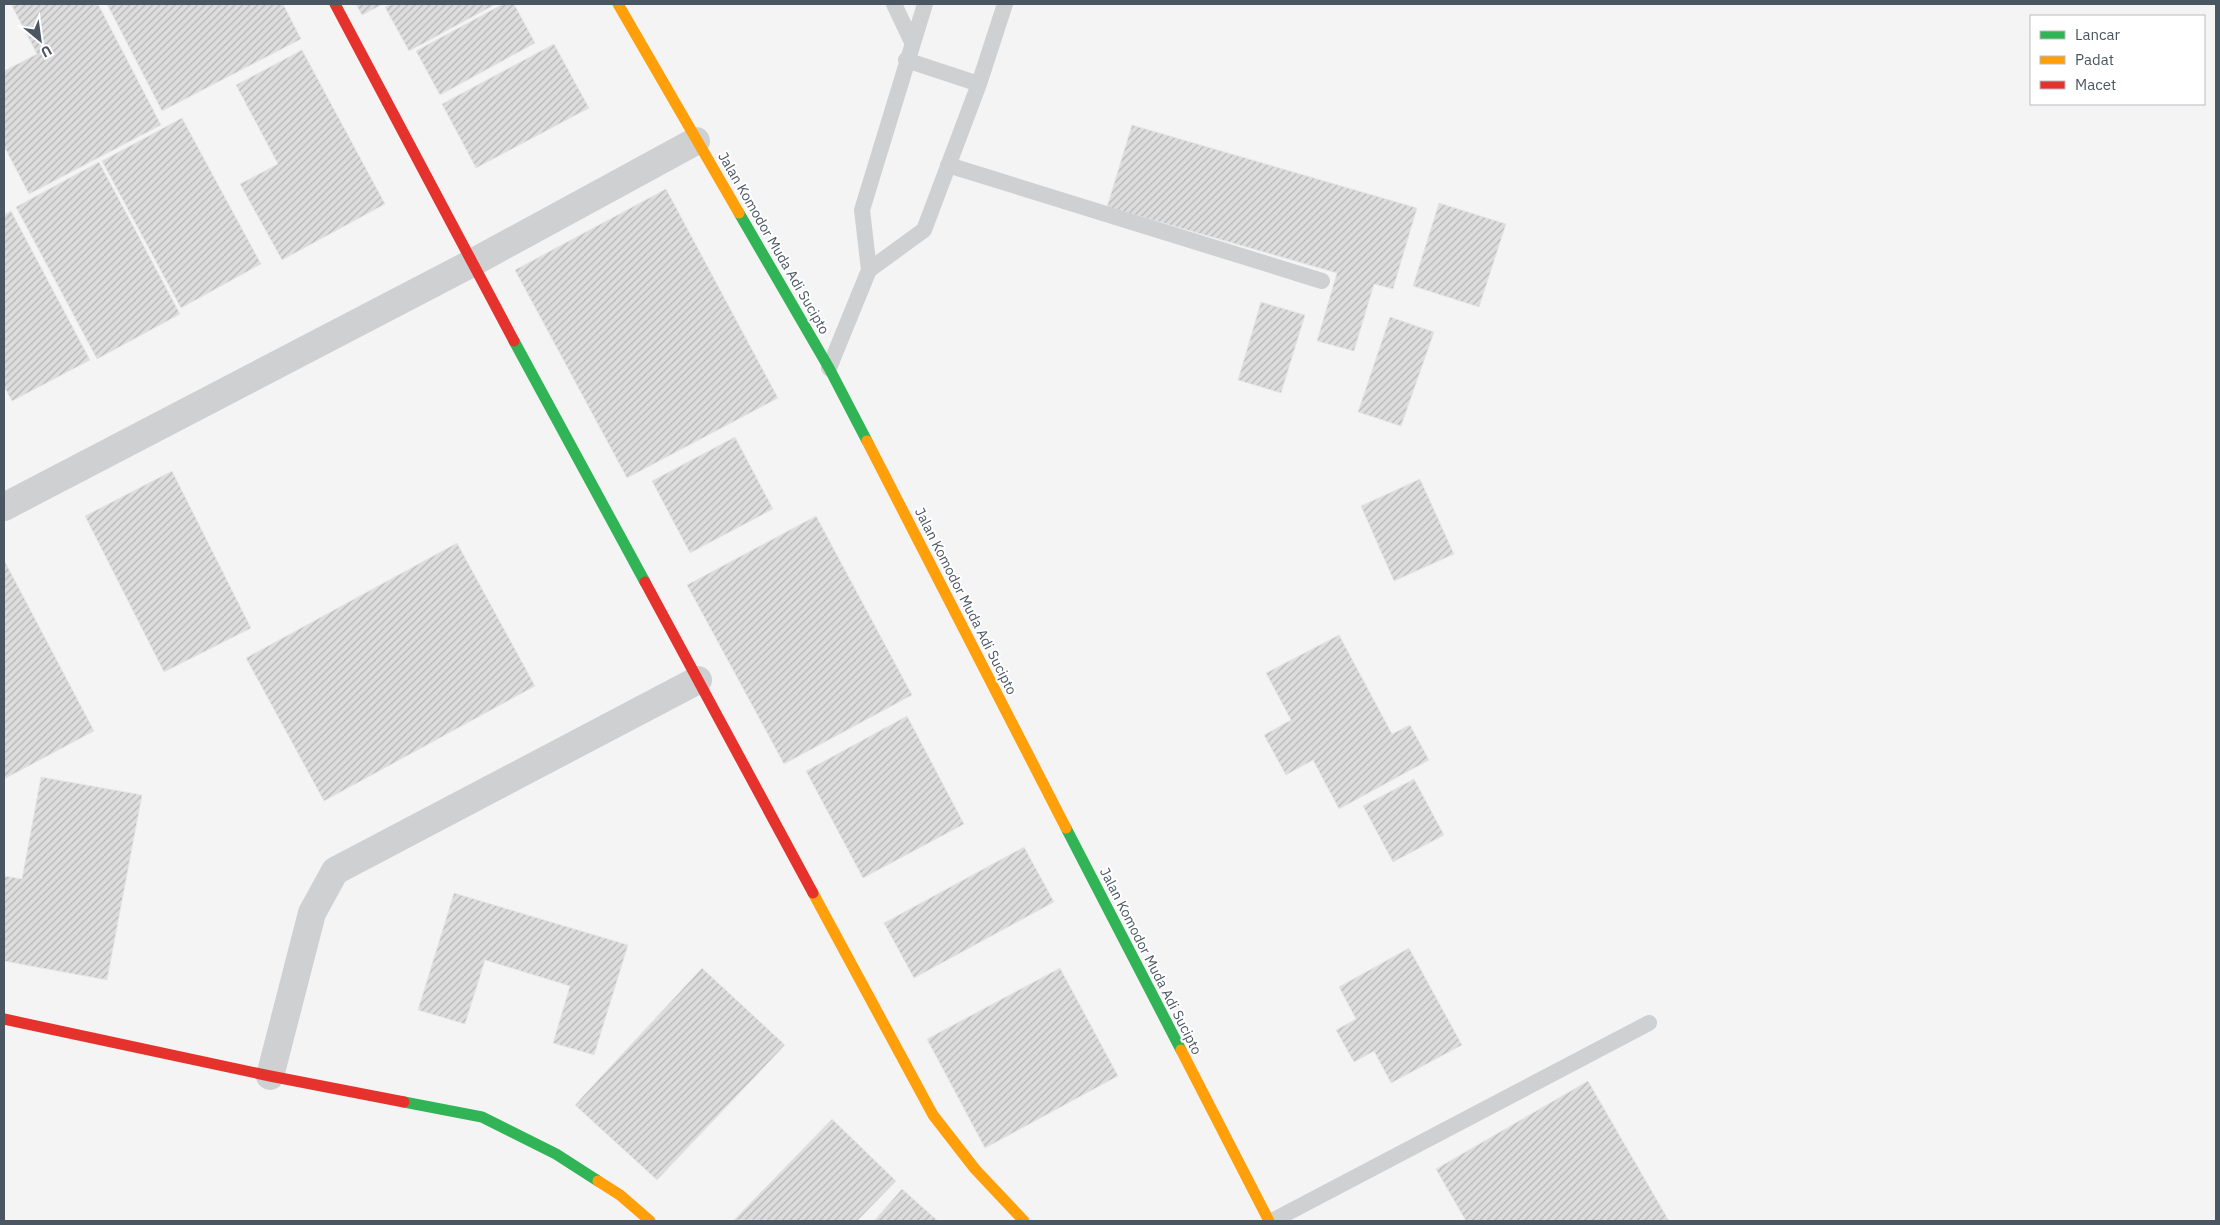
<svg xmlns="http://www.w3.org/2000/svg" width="2220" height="1225" font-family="'IBM Plex Sans',sans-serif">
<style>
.building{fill:url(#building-hatch);stroke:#e5e6e7}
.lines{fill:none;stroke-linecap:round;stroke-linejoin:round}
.lane{stroke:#ced0d2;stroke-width:16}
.street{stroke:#ced0d2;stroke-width:28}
.fast{stroke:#30b455;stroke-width:11}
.slow{stroke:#ff9f0a;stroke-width:11}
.jam{stroke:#e5322d;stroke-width:11}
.labels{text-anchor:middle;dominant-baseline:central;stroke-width:4;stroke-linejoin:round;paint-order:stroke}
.street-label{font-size:14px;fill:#4a5661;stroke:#fff}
</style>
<defs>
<pattern id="building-hatch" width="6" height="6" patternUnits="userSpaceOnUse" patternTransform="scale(1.25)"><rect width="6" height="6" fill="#ddddde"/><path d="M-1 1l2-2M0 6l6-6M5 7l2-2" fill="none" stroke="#b5b6b7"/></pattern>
</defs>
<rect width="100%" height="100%" fill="#f4f4f4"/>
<path class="building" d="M11 4H98L161 125 29 194 4 146V71L37 54Z
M107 4H283L301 39 162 111Z
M356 4H383L362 15Z
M391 4H496L409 51 385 7Z
M503 4H514L535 43 440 95 416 51Z
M554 44 589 108 476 168 442 104Z
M302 50 385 204 282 260 240 184 278 164 236 85Z
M182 118 261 264 181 308 102 161Z
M1132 125 1417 208 1393 289 1374 284 1354 351 1317 341 1337 273 1107 207Z
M99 162 180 314 97 359 16 207Z
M666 189 778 398 627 478 515 270Z
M1439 203 1506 224 1479 307 1413 286Z
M11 211 90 360 12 401 4 386V215Z
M1261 302 1305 315 1281 393 1238 380Z
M1390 317 1434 332 1401 426 1358 412Z
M735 437 773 509 690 553 652 481Z
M172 471 251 628 164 672 85 516Z
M1420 479 1454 554 1394 581 1361 506Z
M816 516 912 695 784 764 687 585Z
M457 543 535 686 324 801 246 658Z
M4 560 94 731 4 779Z
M1339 635 1392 734 1410 725 1429 760 1339 809 1313 760 1286 775 1264 735 1291 720 1266 673Z
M907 716 964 824 863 878 806 771Z
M41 777 142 795 107 980 4 961V876L22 879Z
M1414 779 1444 835 1393 862 1363 806Z
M1024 847 1054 902 914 978 884 923Z
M454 893 628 945 594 1055 553 1043 570 986 485 960 465 1024 418 1010Z
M1409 948 1462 1045 1391 1083 1374 1051 1354 1062 1336 1030 1356 1019 1339 987Z
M702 968 785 1045 657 1180 575 1105Z
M1060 968 1118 1076 985 1148 927 1039Z
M1588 1081 1669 1221H1466L1436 1169Z
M832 1119 896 1181 857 1221 734 1220Z
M902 1189 938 1221H874Z"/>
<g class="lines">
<path class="lane" d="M894 4 912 42
M906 60 979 84
M948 165 1322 281
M869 270 924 230 979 84 1005 4
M829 368 869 270 862 210 925 4
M1272 1221 1649 1023"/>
<path class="street" d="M4 507 472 263 696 141
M270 1076 312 913 335 871 698 680"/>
<path class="fast" d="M739 213 829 368 867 441
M514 341 645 582
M1066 828 1181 1050
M404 1102 482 1117 556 1154 598 1181"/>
<path class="slow" d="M618 4 739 213
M867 441 1066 828
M813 893 933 1115 975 1169 1024 1221
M1181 1050 1269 1221
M598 1181 620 1195 650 1221"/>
<path class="jam" d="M335 4 514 341
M645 582 813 893
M4 1019 270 1076 404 1102"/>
</g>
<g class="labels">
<g class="street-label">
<text transform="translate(774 243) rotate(60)">Jalan Komodor Muda Adi Sucipto</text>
<text transform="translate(966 601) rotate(63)">Jalan Komodor Muda Adi Sucipto</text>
<text transform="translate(1151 961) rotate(63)">Jalan Komodor Muda Adi Sucipto</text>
</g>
</g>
<rect width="2220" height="1225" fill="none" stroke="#4a5661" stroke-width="10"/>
<rect x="2030" y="15" width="175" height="90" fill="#ffffff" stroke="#b7bbc0"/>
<rect x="2040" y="31" width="25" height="8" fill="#30b455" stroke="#b7bbc0"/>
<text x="2075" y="40" font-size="15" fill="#4a5661">Lancar</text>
<rect x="2040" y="56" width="25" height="8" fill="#ff9f0a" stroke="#b7bbc0"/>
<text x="2075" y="65" font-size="15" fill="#4a5661">Padat</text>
<rect x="2040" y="81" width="25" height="8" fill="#e5322d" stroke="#b7bbc0"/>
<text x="2075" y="90" font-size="15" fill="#4a5661">Macet</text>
<g transform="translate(40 40) rotate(151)" stroke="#ffffff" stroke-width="4" paint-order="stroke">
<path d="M0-4L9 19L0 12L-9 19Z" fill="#4a5661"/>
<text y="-8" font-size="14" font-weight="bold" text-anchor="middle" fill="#4a5661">U</text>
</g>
</svg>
